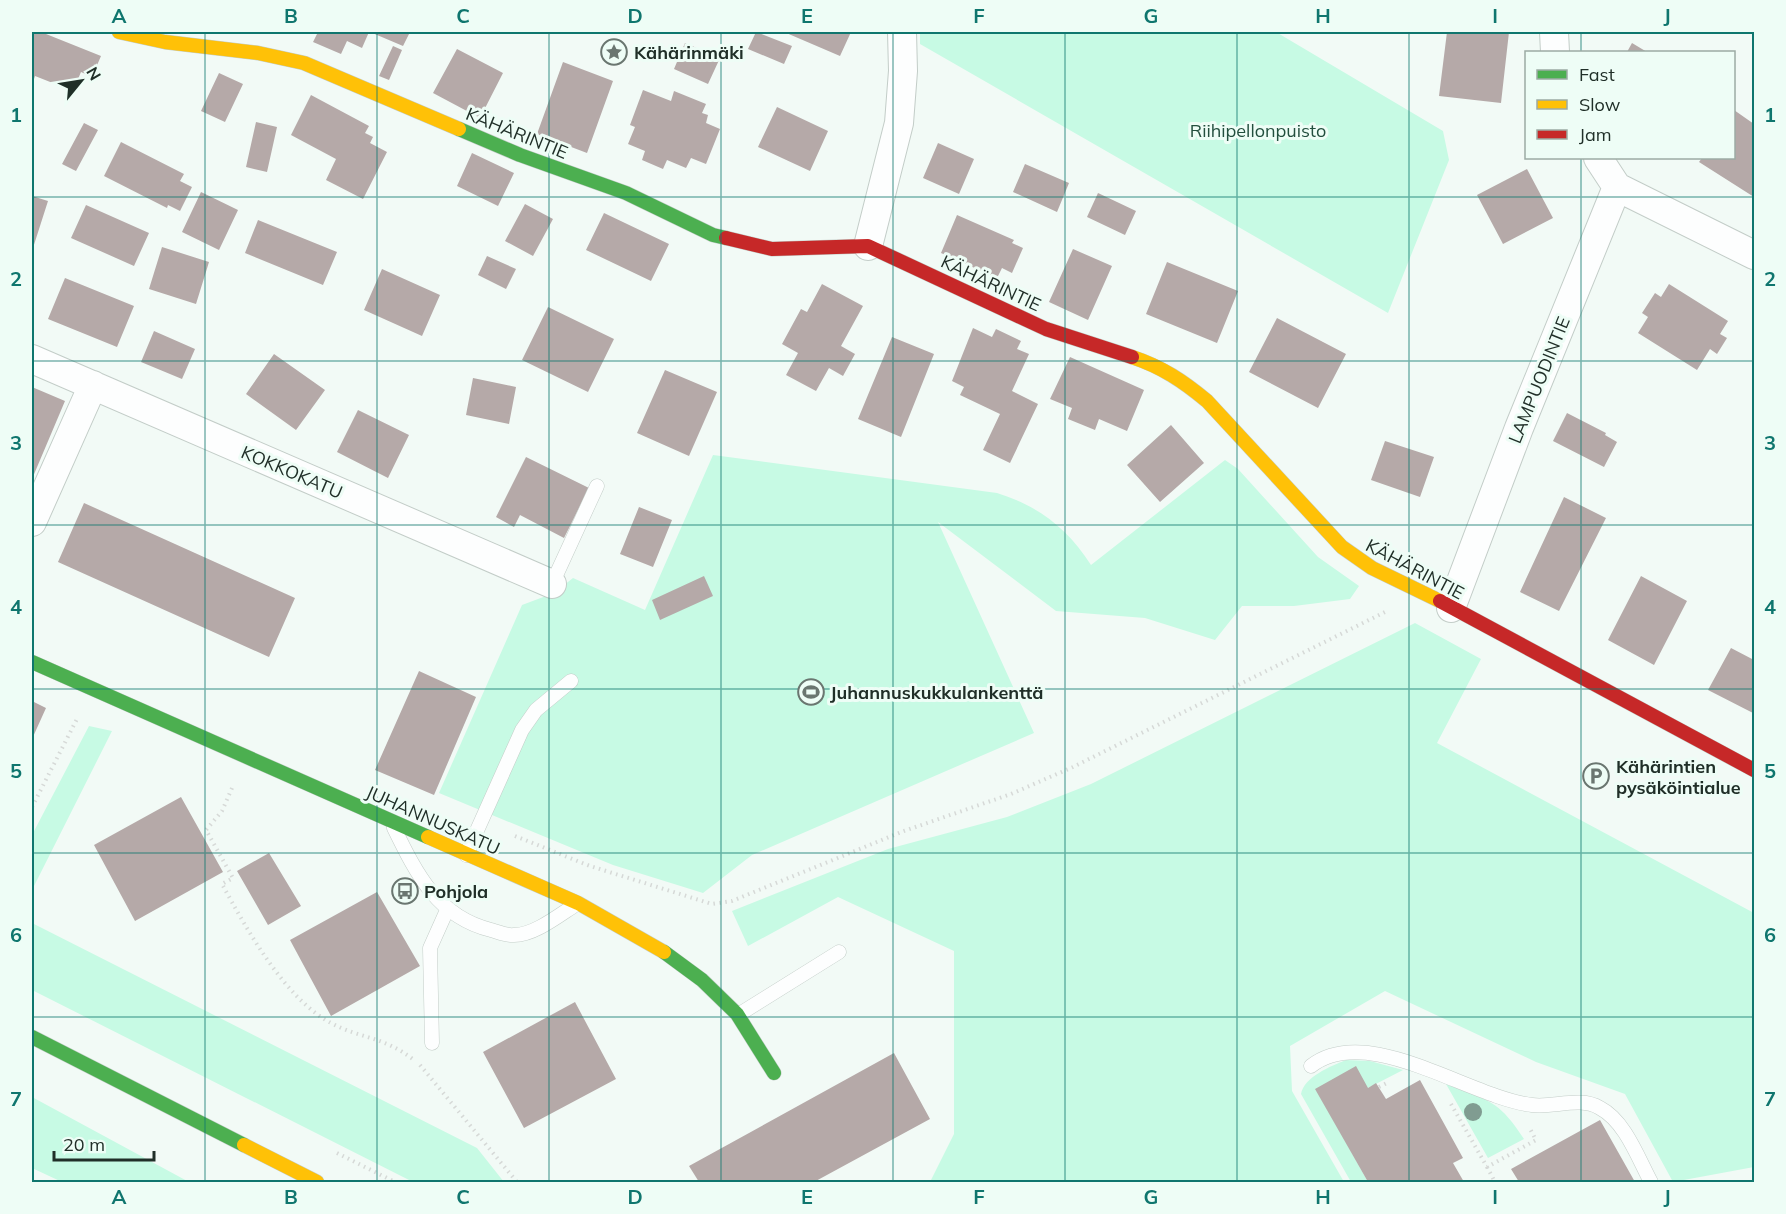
<svg xmlns="http://www.w3.org/2000/svg" width="1786" height="1214" font-family="Mulish,sans-serif">
<style>
.green{fill:#c7fae4}
.building{fill:#b5a9a8}
.lines{fill:none;stroke-linecap:round;stroke-linejoin:round}
.lane-casing{stroke:#c3cdc8;stroke-width:15}
.street-casing{stroke:#c3cdc8;stroke-width:30}
.fast-casing{stroke:#c3cdc8;stroke-width:15}
.slow-casing{stroke:#c3cdc8;stroke-width:15}
.jam-casing{stroke:#c3cdc8;stroke-width:15}
.path{stroke:#d6d9d7;stroke-width:4;stroke-dasharray:1.5 4.5;stroke-linecap:butt}
.lane{stroke:#fdfefe;stroke-width:14}
.street{stroke:#fdfefe;stroke-width:28}
.fast{stroke:#4caf50;stroke-width:14}
.slow{stroke:#ffc107;stroke-width:14}
.jam{stroke:#c62828;stroke-width:14}
.tree{fill:#809c91}
.grid{fill:none;stroke:#0f766e;stroke-width:1.5;stroke-opacity:0.55}
.labels{text-anchor:middle;dominant-baseline:central;stroke-width:6;stroke-linejoin:round;paint-order:stroke}
.poi-label{font-size:18px;font-weight:bold;fill:#202f28;stroke:#eefdf6;text-anchor:start}
.park-label{font-size:18px;fill:#234f3e;stroke:#eefdf6}
.street-label{font-size:18px;fill:#202f28;stroke:#eefdf6}
.neatline{fill:none;stroke:#0f766e;stroke-width:2}
.grid-label{font-size:20px;text-anchor:middle;font-weight:bold;fill:#0f766e}
</style>
<rect width="100%" height="100%" fill="#f2faf6"/>
<path class="green" d="M920 32H1276L1443 131 1449 160 1388 313 920 44Z
M713 455 997 493C1039 506 1068 529 1091 565L1225 460 1238 469 1318 557 1359 586 1350 599 1294 606H1242L1215 640 1145 618 1056 611 938 522 1034 733 752 855 703 893 613 865 439 793 522 605 554 593 573 578 645 610Z
M1415 623 1481 659 1437 743 1754 913V1167L1673 1182 1625 1094 1536 1062 1385 991 1290 1046 1292 1091 1344 1182H930L954 1134V951L838 897 748 946 732 911 888 849 1007 817 1091 784Z
M89 726 112 731 32 890V835Z
M32 923 477 1148 504 1182H413L32 990Z
M1346 1060 1370 1061 1403 1070 1368 1088 1316 1089 1368 1182H1351L1301 1094C1304 1077 1331 1066 1346 1060Z
M1446 1084C1489 1101 1498 1099 1524 1139L1488 1158Z
M32 1097 189 1182H62L32 1168Z"/>
<path class="building" d="M32 32H41L101 56 92 77 81 72 73 91 35 76 32 85Z
M318 32H369L362 48 347 41 341 54 313 42Z
M370 32H410L403 46Z
M756 32 792 46 784 64 748 49Z
M784 32H851L840 56Z
M1447 32H1509L1501 103 1439 96Z
M685 43 720 58 708 84 674 69Z
M1632 43 1647 52H1627Z
M393 46 402 50 389 80 379 76Z
M457 49 503 73 480 118 433 93Z
M563 62 613 81 587 153 537 134Z
M219 73 243 84 225 122 201 111Z
M643 90 671 101 674 91 706 104 702 113 708 115 706 123 720 129 706 164 691 158 686 168 667 160 663 169 642 160 645 151 628 144 635 127 630 125Z
M311 95 369 126 365 133 373 137 370 143 387 152 363 199 326 180 336 159 291 135Z
M777 107 828 131 810 171 758 147Z
M1734 110 1754 124V197L1699 162 1702 158H1734Z
M256 122 277 127 267 172 246 167Z
M84 123 98 130 76 171 62 164Z
M121 142 184 174 180 181 192 187 180 211 168 205 167 208 104 176Z
M938 143 974 159 959 194 923 178Z
M472 153 514 173 498 206 457 186Z
M1025 164 1069 183 1057 212 1013 192Z
M1527 169 1553 218 1503 244 1477 195Z
M201 192 238 210 219 250 182 232Z
M1098 193 1136 211 1125 235 1087 217Z
M32 196 48 201 32 251Z
M525 204 553 219 533 256 505 241Z
M86 205 149 233 134 266 71 238Z
M604 213 669 244 651 281 586 250Z
M957 215 1014 240 1012 243 1023 248 1012 273 1002 268 997 278 941 253Z
M258 220 337 252 323 285 245 253Z
M162 247 209 262 196 304 149 289Z
M1073 249 1112 266 1088 320 1049 302Z
M487 256 516 269 506 289 478 275Z
M1167 262 1238 291 1217 343 1146 314Z
M382 269 440 295 422 336 364 310Z
M65 278 134 306 117 347 48 319Z
M822 284 863 306 841 346 855 354 843 376 829 368 816 391 786 375 798 353 782 344 801 309 807 312Z
M1669 284 1728 321 1720 334 1727 338 1717 354 1710 349 1697 370 1638 333 1648 317 1642 313 1655 293 1661 297Z
M548 307 614 339 588 392 522 360Z
M1277 318 1346 354 1318 408 1249 372Z
M973 328 992 337 996 329 1021 341 1017 349 1029 354 1012 391 1038 404 1010 463 983 450 1000 414 960 395 964 387 952 381Z
M154 331 195 349 182 379 141 362Z
M892 337 934 354 901 437 858 419Z
M274 354 325 390 296 430 246 394Z
M1070 357 1144 390 1127 431 1099 419 1095 430 1068 419 1072 408 1050 399Z
M665 370 717 392 689 456 637 433Z
M473 378 516 387 509 424 466 415Z
M32 387 65 401 32 479Z
M358 410 409 435 388 478 337 452Z
M1567 413 1606 433 1605 435 1617 442 1604 467 1553 441Z
M1171 425 1204 463 1160 502 1127 465Z
M1385 441 1434 457 1420 497 1371 480Z
M526 457 589 488 564 538 520 515 514 527 496 517Z
M1564 497 1606 518 1559 611 1520 592Z
M84 503 295 598 269 657 58 562Z
M639 507 672 520 653 567 620 554Z
M704 576 713 596 660 620 652 600Z
M1641 576 1687 601 1654 665 1608 640Z
M1731 648 1754 660 1753 713 1708 690Z
M419 671 476 697 434 795 375 770Z
M32 701 46 708 32 739Z
M181 797 223 872 135 921 94 845Z
M269 853 301 906 268 925 237 871Z
M377 892 420 966 331 1016 290 940Z
M575 1002 616 1079 524 1128 483 1052Z
M894 1053 930 1119 814 1182H699L689 1166Z
M1356 1066 1368 1088 1376 1083 1386 1099 1420 1080 1463 1158 1453 1163 1464 1182H1368L1315 1089Z
M1600 1120 1635 1182H1519L1511 1169Z"/>
<g class="lines">
<g class="lane-casing">
<path id="lane" d="M552 584 597 486
M394 828C417 875 438 917 491 930 498 932 507 936 514 935 534 935 558 916 575 905
M466 855 522 730 536 710 571 681
M738 1015 839 952
M432 1043 430 948 447 910
M1311 1066C1368 1022 1468 1097 1532 1105 1554 1108 1580 1096 1600 1108 1625 1121 1638 1158 1651 1182"/>
</g>
<g class="street-casing">
<path id="street" d="M1554 32 1555 52
M1598 158 1617 187
M1617 187 1754 255
M868 246 899 123 903 71 902 32
M32 359 552 584
M32 522 93 385
M1451 608 1519 428 1617 187"/>
</g>
<g class="fast-casing">
<path id="fast" d="M459 129 520 155 626 193 713 235 726 238
M32 662 428 837
M664 952 702 980 737 1014 774 1073
M32 1037 244 1145"/>
</g>
<g class="slow-casing">
<path id="slow" d="M119 32 165 42 258 53 304 63 459 129
M1132 357C1162 367 1183 381 1207 401L1342 547 1372 568 1440 601
M428 837 578 903 664 952
M244 1145 317 1182"/>
</g>
<g class="jam-casing">
<path id="jam" d="M726 238 772 249 868 246 1046 329 1132 357
M1440 601 1754 770"/>
</g>
<path class="path" d="M232 788 222 811 206 830 233 878 222 884C246 928 285 999 331 1023 361 1039 383 1036 414 1060
M32 807 78 717
M515 836 590 866 712 904 732 901 904 831 1011 794 1073 767 1385 612
M420 1065 517 1182
M1379 1087 1389 1082
M1451 1104 1487 1167 1536 1140 1529 1127
M337 1153 395 1182
M1487 1167 1495 1182"/>
<use href="#lane" class="lane"/>
<use href="#street" class="street"/>
<use href="#fast" class="fast"/>
<use href="#slow" class="slow"/>
<use href="#jam" class="jam"/>
</g>
<circle class="tree" cx="1473" cy="1112" r="9"/>
<path class="grid" d="M205 32V1182M377 32V1182M549 32V1182M721 32V1182M893 32V1182M1065 32V1182M1237 32V1182M1409 32V1182M1581 32V52M1581 158V1182M32 197H1754M32 361H1754M32 525H1754M32 689H1754M32 853H1754M32 1017H1754"/>
<defs>
<g id="sight-ring" transform="scale(1.35)"><circle r="9.5" fill="#eefdf6" stroke="#6a7670" stroke-width="1.5"/><path d="M0-6L1.8-2.2L6-1.7L2.9 1.2L3.7 5.4L0 3.3L-3.7 5.4L-2.9 1.2L-6-1.7L-1.8-2.2Z" fill="#6a7670"/></g>
<g id="stadium-ring" transform="scale(1.35)"><circle r="9.5" fill="#eefdf6" stroke="#6a7670" stroke-width="1.5"/><path d="M0-5a6.5 5 0 1 0 0 10a6.5 5 0 1 0 0-10ZM-3.5-1.8h7v3.6h-7Z" fill="#6a7670"/></g>
<g id="parking-ring" transform="scale(1.35)"><circle r="9.5" fill="#eefdf6" stroke="#6a7670" stroke-width="1.5"/><path d="M-3.5-5.5H1a3.5 3.5 0 0 1 0 7H-1V5.5H-3.5ZM-1-3.4V-.6H.8a1.4 1.4 0 0 0 0-2.8Z" fill="#6a7670"/></g>
<g id="bus-ring" transform="scale(1.35)"><circle r="9.5" fill="#eefdf6" stroke="#6a7670" stroke-width="1.5"/><path d="M-5-6H5V4H4V6H2V4H-2V6H-4V4H-5ZM-3.5-4V0h7V-4ZM-3.5 1.2v1.5H-2V1.2ZM2 1.2v1.5H3.5V1.2Z" fill="#6a7670"/></g>
</defs>
<g fill-rule="evenodd">
<use href="#sight-ring" x="614" y="52"/>
<use href="#stadium-ring" x="811" y="692"/>
<use href="#parking-ring" x="1596" y="776"/>
<use href="#bus-ring" x="405" y="891"/>
</g>
<g class="labels">
<g class="poi-label">
<text x="634" y="52">Kähärinmäki</text>
<text x="830" y="692">Juhannuskukkulankenttä</text>
<text x="1616" y="766">Kähärintien<tspan x="1616" dy="21">pysäköintialue</tspan></text>
<text x="424" y="891">Pohjola</text>
</g>
<g class="park-label">
<text x="1258" y="130">Riihipellonpuisto</text>
</g>
<g class="street-label">
<text transform="translate(517 133) rotate(22)">KÄHÄRINTIE</text>
<text transform="translate(991 283) rotate(25)">KÄHÄRINTIE</text>
<text transform="translate(1539 380) rotate(-68)">LAMPUODINTIE</text>
<text transform="translate(292 472) rotate(23)">KOKKOKATU</text>
<text transform="translate(1415 569) rotate(28)">KÄHÄRINTIE</text>
<text transform="translate(433 820) rotate(24)">JUHANNUSKATU</text>
</g>
</g>
<rect width="1786" height="1214" fill="none" stroke="#eefdf6" stroke-width="66"/>
<rect x="1525" y="51" width="210" height="108" fill="#eefdf6" stroke="#9caba4" stroke-width="1.5"/>
<rect x="1537" y="70" width="30" height="9" fill="#4caf50" stroke="#9caba4" stroke-width="1.5"/>
<text x="1579" y="81" font-size="18" fill="#202f28">Fast</text>
<rect x="1537" y="100" width="30" height="9" fill="#ffc107" stroke="#9caba4" stroke-width="1.5"/>
<text x="1579" y="111" font-size="18" fill="#202f28">Slow</text>
<rect x="1537" y="130" width="30" height="9" fill="#c62828" stroke="#9caba4" stroke-width="1.5"/>
<text x="1579" y="141" font-size="18" fill="#202f28">Jam</text>
<g transform="translate(81 81) rotate(60)" stroke="#eefdf6" stroke-width="4.5" paint-order="stroke">
<path d="M0-4.5L10 22L0 15L-10 22Z" fill="#202f28"/>
<text y="-9" font-size="16" font-weight="bold" text-anchor="middle" fill="#202f28">N</text>
</g>
<path d="M54 1151v9h100v-9" fill="none" stroke="#202f28" stroke-width="3"/>
<text x="63" y="1151" font-size="18" fill="#202f28" stroke="#eefdf6" stroke-width="4.5" paint-order="stroke">20 m</text>
<rect x="33" y="33" width="1720" height="1148" class="neatline"/>
<g class="grid-label">
<text x="119" y="23">A</text>
<text x="291" y="23">B</text>
<text x="463" y="23">C</text>
<text x="635" y="23">D</text>
<text x="807" y="23">E</text>
<text x="979" y="23">F</text>
<text x="1151" y="23">G</text>
<text x="1323" y="23">H</text>
<text x="1495" y="23">I</text>
<text x="1667" y="23">J</text>
<text x="16" y="122">1</text>
<text x="1770" y="122">1</text>
<text x="16" y="286">2</text>
<text x="1770" y="286">2</text>
<text x="16" y="450">3</text>
<text x="1770" y="450">3</text>
<text x="16" y="614">4</text>
<text x="1770" y="614">4</text>
<text x="16" y="778">5</text>
<text x="1770" y="778">5</text>
<text x="16" y="942">6</text>
<text x="1770" y="942">6</text>
<text x="16" y="1106">7</text>
<text x="1770" y="1106">7</text>
<text x="119" y="1204">A</text>
<text x="291" y="1204">B</text>
<text x="463" y="1204">C</text>
<text x="635" y="1204">D</text>
<text x="807" y="1204">E</text>
<text x="979" y="1204">F</text>
<text x="1151" y="1204">G</text>
<text x="1323" y="1204">H</text>
<text x="1495" y="1204">I</text>
<text x="1667" y="1204">J</text>
</g>
</svg>
